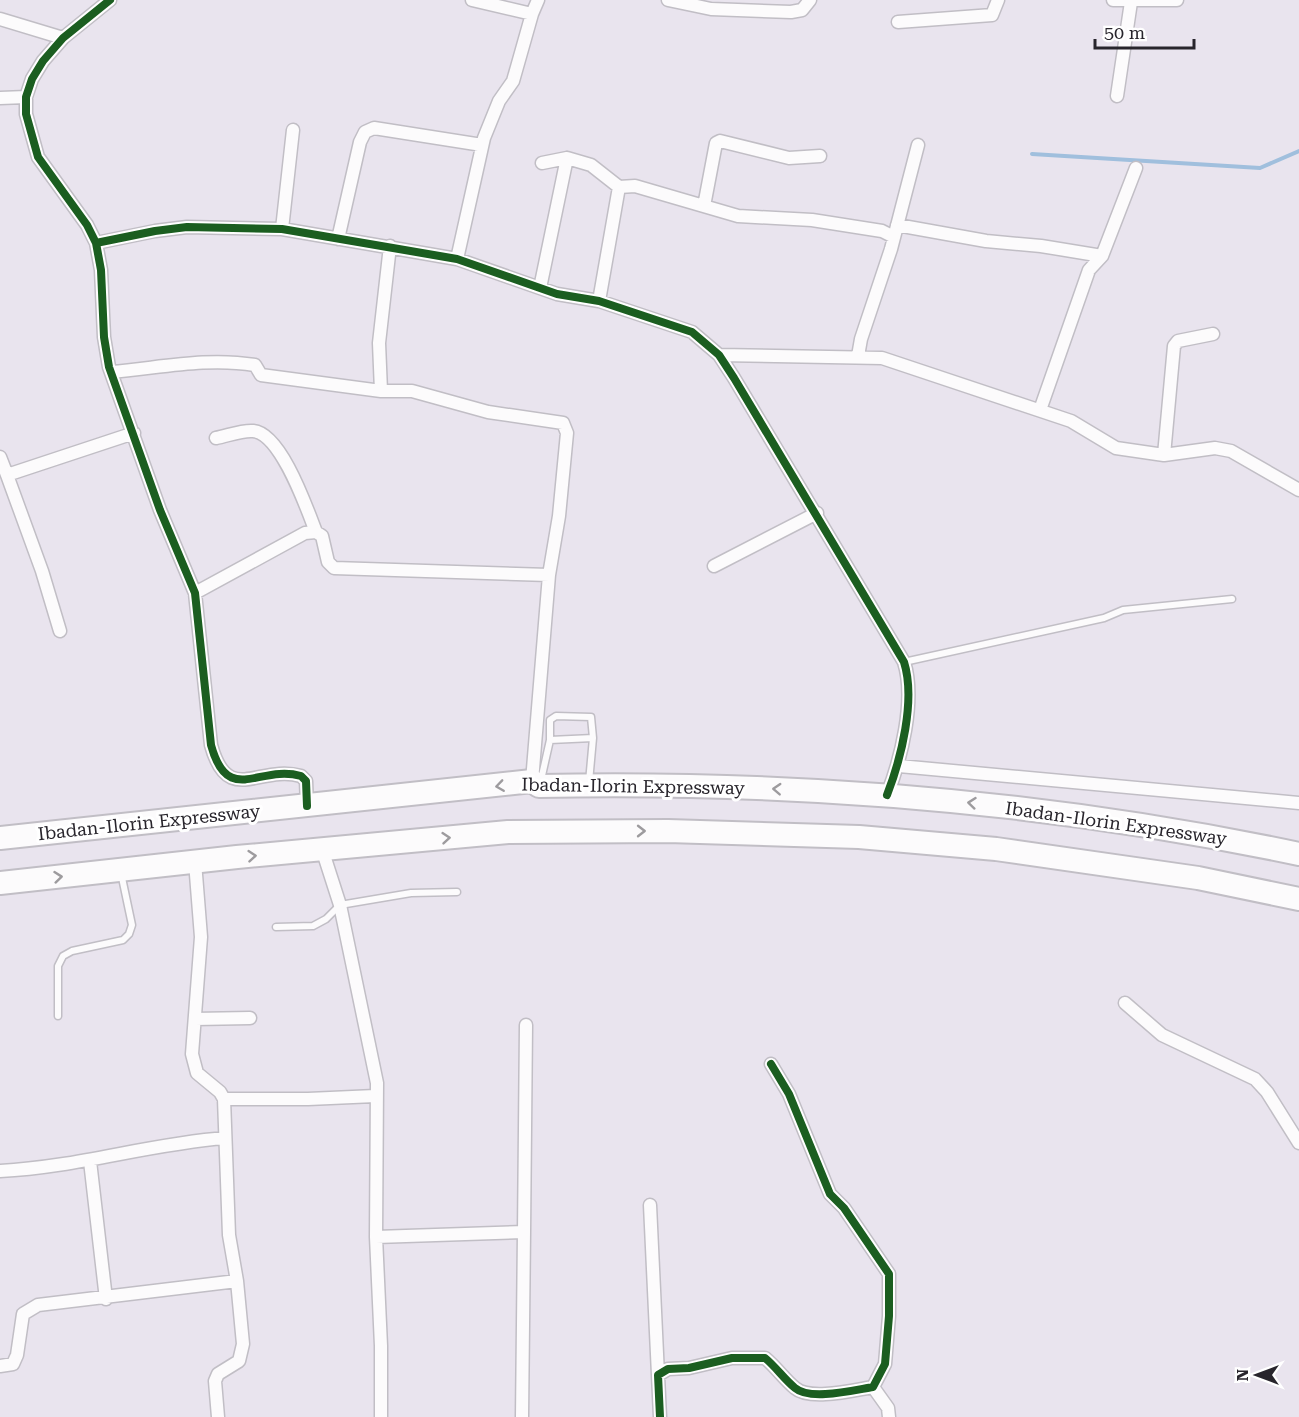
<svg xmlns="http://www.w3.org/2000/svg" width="1299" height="1417" font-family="'Roboto Serif',serif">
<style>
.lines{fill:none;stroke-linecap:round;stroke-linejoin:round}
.stream{stroke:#a0bfdd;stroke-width:4}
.lane-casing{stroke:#c1bec5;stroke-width:9}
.street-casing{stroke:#c1bec5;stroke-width:15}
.highway-casing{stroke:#c1bec5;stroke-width:26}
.lane{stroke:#fcfbfc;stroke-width:6}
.street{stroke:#fcfbfc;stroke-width:12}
.highway{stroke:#fcfbfc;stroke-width:22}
.cycleway-casing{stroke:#fff;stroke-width:11}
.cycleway{stroke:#1b5e20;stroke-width:8}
.oneway{stroke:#9d9b9e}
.labels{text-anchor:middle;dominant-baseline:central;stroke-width:6;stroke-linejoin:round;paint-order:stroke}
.street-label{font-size:18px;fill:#28252c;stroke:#fff}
</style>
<rect width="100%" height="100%" fill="#e9e4ee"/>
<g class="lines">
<path class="stream" d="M1032 154 1260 168 1299 151"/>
<g class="lane-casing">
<path id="lane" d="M904 662 1104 618 1123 610 1232 599
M550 740V720L556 716 591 717 593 738
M541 780 550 740 593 738 589 782
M276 927 313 926 326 919 340 905 411 893 457 892
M58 1016V966L63 956 72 951 123 940 129 934 132 925 121 873"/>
</g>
<g class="street-casing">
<path id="street" d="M110 0 63 38 43 61 32 79 26 97V114L38 157 87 225 96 243 101 270 104 337 109 367 160 510 195 593 211 745C228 807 259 764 301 776L306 781 307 806
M472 0 532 14 538 0
M668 0 711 9 791 12 802 10 810 0
M1113 0H1177
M0 19 63 38
M898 22 992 15 998 0
M1117 96 1131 2
M0 98 26 97
M567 158 591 165 619 187 635 186 738 216 812 220 882 231 894 237
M704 206 716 143 720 141 789 158 820 156
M897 225 986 241 1041 246 1102 256
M282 229 293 130
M338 239 360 142 365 132 374 128 482 145
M96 243 155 231 187 227 282 229 457 259 557 294 599 301 692 332 719 355 734 378 904 662C916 700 901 759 887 795
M457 259 484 138 499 101 513 81 532 14
M540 288 567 158 542 163
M599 301 619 187
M719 355 882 358 1071 421 1116 448 1164 455 1215 448 1231 451 1299 490
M858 356 861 339 891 249 918 145
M111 372C160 368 206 357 255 365L261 375 381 391H412L488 412 563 423 567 433 559 516 549 575 532 781
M381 391 379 343 390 246
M1040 410 1089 270 1102 256 1136 168
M216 438C227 436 242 430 253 431 281 433 307 509 316 532
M1164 455 1174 346 1178 341 1213 334
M0 457 7 475
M714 566 817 513
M195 593 305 533 316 532 322 536 328 562 334 568 549 575
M60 631 42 571 7 475 134 433
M899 766 1299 803
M322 849 340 905 377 1083 376 1237 381 1346V1417
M195 862 201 937 192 1054 197 1073 220 1092 224 1099 229 1235 237 1281 243 1344 239 1361 218 1374 215 1381 218 1417
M1125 1003 1162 1035 1255 1079 1267 1092 1299 1143
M195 1019 250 1018
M224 1099H308L375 1096
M90 1161 106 1299
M0 1171C78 1167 148 1144 225 1138
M650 1205 658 1375
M524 1232 526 1025
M376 1237 524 1232 522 1417
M0 1366 13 1364 17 1355 23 1314 38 1305 237 1281
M873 1387 888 1408 889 1417
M660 1417 658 1375 668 1369 689 1368 732 1358H765C776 1367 784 1379 795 1388 810 1401 854 1390 873 1387L885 1364 889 1316V1274L844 1208 830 1194 789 1094 771 1064"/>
</g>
<g class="highway-casing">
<path id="highway" d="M0 838 532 781 539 786C794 781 1050 801 1299 854
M0 883 237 857 508 832 668 831 859 837 996 849 1198 878 1299 899"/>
</g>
<use href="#lane" class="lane"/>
<use href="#street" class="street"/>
<use href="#highway" class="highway"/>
<g class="cycleway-casing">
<path id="cycleway" d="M110 0 63 38 43 61 32 79 26 97V114L38 157 87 225 96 243 101 270 104 337 109 367 160 510 195 593 211 745C228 807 259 764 301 776L306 781 307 806
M96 243 155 231 187 227 282 229 457 259 557 294 599 301 692 332 719 355 734 378 904 662C916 700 901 759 887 795
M660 1417 658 1375 668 1369 689 1368 732 1358H765C776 1367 784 1379 795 1388 810 1401 854 1390 873 1387L885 1364 889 1316V1274L844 1208 830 1194 789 1094 771 1064"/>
</g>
<use href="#cycleway" class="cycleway"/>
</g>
<defs><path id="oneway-chevron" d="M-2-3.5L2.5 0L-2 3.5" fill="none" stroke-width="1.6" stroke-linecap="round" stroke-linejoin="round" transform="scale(1.5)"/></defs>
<g class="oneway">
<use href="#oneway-chevron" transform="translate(500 786) rotate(172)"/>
<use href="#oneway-chevron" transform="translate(777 789) rotate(-177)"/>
<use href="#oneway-chevron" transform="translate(972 803) rotate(-174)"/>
<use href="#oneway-chevron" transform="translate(641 831)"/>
<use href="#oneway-chevron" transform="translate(446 838) rotate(-5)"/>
<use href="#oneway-chevron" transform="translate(252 856) rotate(-5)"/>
<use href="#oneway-chevron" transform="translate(58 877) rotate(-6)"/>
</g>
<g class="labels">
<g class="street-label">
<text transform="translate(633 786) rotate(1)">Ibadan-Ilorin Expressway</text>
<text transform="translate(149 822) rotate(-6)">Ibadan-Ilorin Expressway</text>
<text transform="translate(1116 823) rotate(8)">Ibadan-Ilorin Expressway</text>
</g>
</g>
<g transform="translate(1257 1375) rotate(270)" stroke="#ffffff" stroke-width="4.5" paint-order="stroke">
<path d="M0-4.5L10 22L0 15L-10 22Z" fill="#28252c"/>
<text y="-9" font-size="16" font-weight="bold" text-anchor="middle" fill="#28252c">N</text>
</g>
<path d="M1095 39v9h99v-9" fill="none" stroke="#28252c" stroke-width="3"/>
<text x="1104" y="39" font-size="18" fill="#28252c" stroke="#ffffff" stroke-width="4.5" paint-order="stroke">50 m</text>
</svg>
